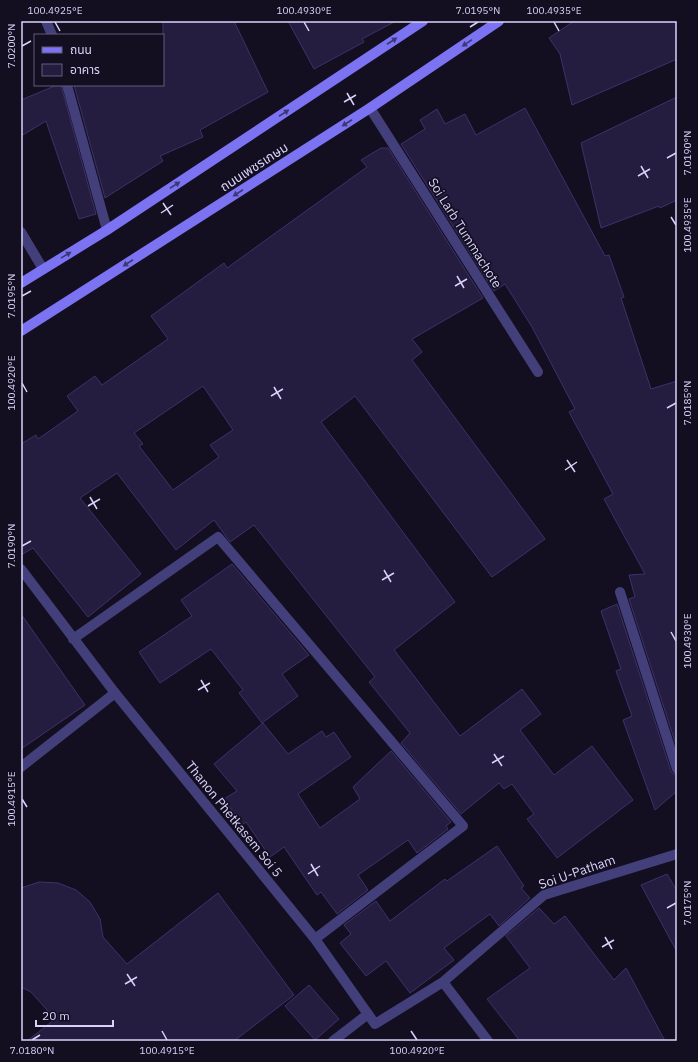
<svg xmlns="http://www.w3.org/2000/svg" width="698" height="1062" font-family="'IBM Plex Sans','Noto Sans Thai',sans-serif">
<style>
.building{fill:#251d40;stroke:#3e316a;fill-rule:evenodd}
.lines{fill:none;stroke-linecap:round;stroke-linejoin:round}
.service{stroke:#433f7b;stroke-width:10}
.minor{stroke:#433f7b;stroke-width:10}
.secondary{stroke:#7b73f2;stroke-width:10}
.oneway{fill:#3d3775}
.ticks{fill:none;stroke:#d9d3fb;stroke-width:1.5}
.labels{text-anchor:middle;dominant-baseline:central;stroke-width:3.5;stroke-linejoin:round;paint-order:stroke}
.street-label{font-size:13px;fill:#d9d3fb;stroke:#130f21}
.neatline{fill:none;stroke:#d9d3fb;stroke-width:1.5}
.ticks-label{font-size:10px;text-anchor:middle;fill:#d9d3fb}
</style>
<rect width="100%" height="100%" fill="#130f21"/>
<path class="building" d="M163 21H234L268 92 200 130 203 137 160 156 163 161 105 198 74 85H163Z
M288 21H396L362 39 364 42 314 69Z
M574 21H677V59L572 105 560 54 549 38Z
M57 85H61L96 214 79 219 46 121 21 136V100Z
M677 97V200L660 208 659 206 601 228 581 143Z
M525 108 605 256 609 255 624 297 621 298 651 389 677 381V748L629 599 635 597 629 575 645 574 604 499 613 494 569 412 575 409 532 327 505 284 494 291 401 144 425 129 420 120 437 109 445 124 465 114 476 135Z
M381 148H388L483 298 412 339 422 352 412 360 545 539 492 577 355 396 321 422 455 602 394 650 460 736 522 689 541 714 520 730 554 775 592 746 633 800 557 858 527 819 534 814 512 784 504 789 499 783 461 814 401 743 410 733 369 682 375 677 254 525 230 542 214 520 176 550 117 473 80 498 141 574 88 617 33 548 21 555V444L36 435 38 439 78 411 67 396 95 376 102 385 168 339 151 316 224 263 227 268 367 167 361 160ZM203 386 233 430 210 445 219 457 173 490 139 446 143 444 134 433Z
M232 564 309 655 282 674 298 696 262 723 239 693 243 690 211 649 160 683 139 652 192 616 181 600Z
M617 604 671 771 673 774 677 775V791L655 810 623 720 632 716 616 671 621 669 601 611Z
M21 614 85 705 21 749Z
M263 723 288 754 322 731 326 737 334 732 351 757 298 794 320 828 360 799 353 787 391 751 451 822 446 826 448 829 417 853 408 840 358 875 368 890 337 914 321 892 317 895 284 847 270 857 246 822 242 825 224 799 237 791 214 764Z
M497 846 524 886 521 888 530 898 499 926 490 914 444 948 454 960 410 993 386 961 366 976 340 943 351 934 344 925 376 901 390 921 445 879 447 881Z
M667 874 677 891V952L641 885Z
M39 882 58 883 76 890 90 902 100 919 103 937 127 964 218 893 294 995 234 1041H27L55 1019 31 992 21 987V888Z
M539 908 554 924 565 916 614 980 626 968 665 1041H520L487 999 530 968 506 936Z
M309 985 339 1019 315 1040 285 1006Z"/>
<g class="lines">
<path class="service" d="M21 767 115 693
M333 1041 368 1014"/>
<path class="minor" d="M46 21 52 35
M67 85 107 230
M370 108 538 372
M21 232 43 269
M21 569 115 693 315 939 375 1024 443 982 544 895 677 854
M620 592 677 769
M73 639 218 537 463 826 315 939
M443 982 488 1041"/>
<path class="secondary" d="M21 283 107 230 423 21
M21 331 370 108 499 21"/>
</g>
<defs><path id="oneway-solid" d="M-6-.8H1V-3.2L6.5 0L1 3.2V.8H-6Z"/></defs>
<g class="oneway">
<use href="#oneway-solid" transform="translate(392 41) rotate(-33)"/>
<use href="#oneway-solid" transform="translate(467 43) rotate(146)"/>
<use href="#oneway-solid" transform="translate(284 113) rotate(-33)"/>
<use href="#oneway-solid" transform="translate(347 123) rotate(147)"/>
<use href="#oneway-solid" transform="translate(175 185) rotate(-33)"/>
<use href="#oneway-solid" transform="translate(238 193) rotate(147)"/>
<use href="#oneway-solid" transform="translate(66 255) rotate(-31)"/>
<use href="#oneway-solid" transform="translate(128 263) rotate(147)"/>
</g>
<path class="ticks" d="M55 22 60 31M304 22 309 31M554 22 559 31M470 27 478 22M22 46 31 41M347 93 354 105M344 102 356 95M667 158 676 153M641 166 648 178M638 176 650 169M163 203 171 215M161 213 173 205M671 217 676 225M457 276 464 288M455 286 467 279M22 296 31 291M22 383 27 392M274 387 281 399M271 396 283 389M667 408 676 403M567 460 575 472M565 470 577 462M90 497 97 509M88 506 100 499M22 546 31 541M384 570 391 582M382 580 394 573M671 632 676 641M201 680 208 692M198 690 210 683M494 754 502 766M492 763 504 756M22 799 27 807M311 864 318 876M308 874 320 866M667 908 676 903M605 937 612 949M602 947 614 940M127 974 135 986M125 984 137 977M162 1031 167 1040M411 1031 417 1040M32 1040 40 1035"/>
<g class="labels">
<g class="street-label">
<text transform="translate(254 167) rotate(-33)">ถนนเพชรเกษม</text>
<text transform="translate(465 233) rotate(58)">Soi Larb Tummachote</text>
<text transform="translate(234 819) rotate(51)">Thanon Phetkasem Soi 5</text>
<text transform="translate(577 872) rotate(-19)">Soi U-Patham</text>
</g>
</g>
<rect width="698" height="1062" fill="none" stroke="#130f21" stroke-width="44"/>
<rect x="34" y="34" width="130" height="52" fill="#130f21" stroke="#625d78"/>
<rect x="42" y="47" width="20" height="6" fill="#7b73f2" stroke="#625d78"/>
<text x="70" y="54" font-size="12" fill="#d9d3fb">ถนน</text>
<rect x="42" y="64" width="20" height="12" fill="#251d40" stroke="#625d78"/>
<text x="70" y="74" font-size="12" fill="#d9d3fb">อาคาร</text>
<path d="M36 1020v6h77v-6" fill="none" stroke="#d9d3fb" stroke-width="2"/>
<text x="42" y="1020" font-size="12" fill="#d9d3fb" stroke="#130f21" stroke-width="3" paint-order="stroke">20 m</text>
<rect x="22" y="22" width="654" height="1018" class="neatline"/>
<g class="ticks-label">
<text x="55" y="14">100.4925°E</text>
<text x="304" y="14">100.4930°E</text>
<text x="478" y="14">7.0195°N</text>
<text x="554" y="14">100.4935°E</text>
<text transform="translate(11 46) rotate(-90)" y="4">7.0200°N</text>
<text transform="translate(687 153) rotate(-90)" y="4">7.0190°N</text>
<text transform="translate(687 225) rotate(-90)" y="4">100.4935°E</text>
<text transform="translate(11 296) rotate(-90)" y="4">7.0195°N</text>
<text transform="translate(11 383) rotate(-90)" y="4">100.4920°E</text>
<text transform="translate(687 403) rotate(-90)" y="4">7.0185°N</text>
<text transform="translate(11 546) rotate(-90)" y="4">7.0190°N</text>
<text transform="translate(687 641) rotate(-90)" y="4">100.4930°E</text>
<text transform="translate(11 799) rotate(-90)" y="4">100.4915°E</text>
<text transform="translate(687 903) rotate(-90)" y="4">7.0175°N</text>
<text x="32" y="1054">7.0180°N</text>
<text x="167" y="1054">100.4915°E</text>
<text x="417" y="1054">100.4920°E</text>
</g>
</svg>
